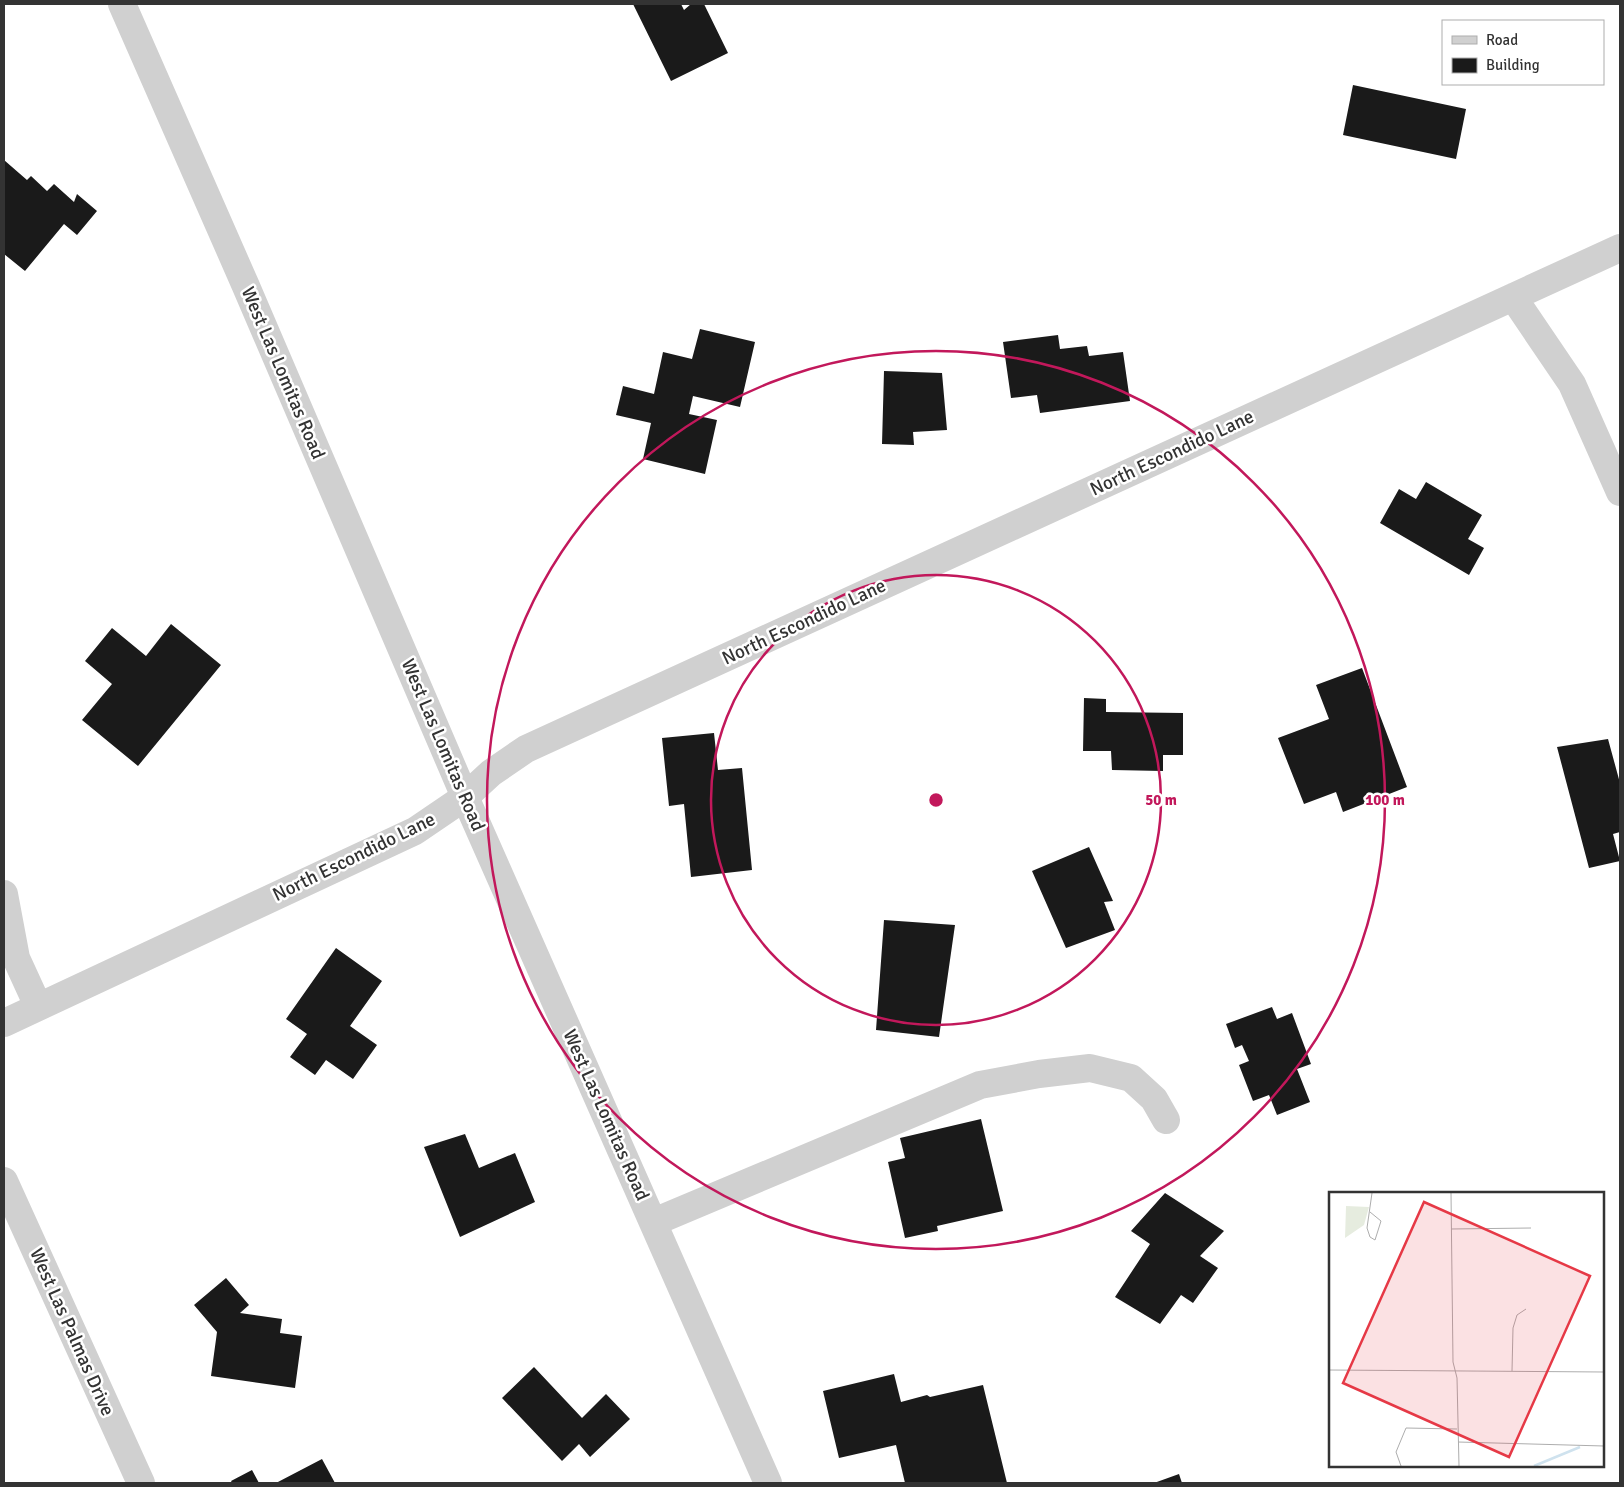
<svg xmlns="http://www.w3.org/2000/svg" width="1624" height="1487" font-family="Signika,sans-serif">
<style>
.building{fill:#1a1a1a}
.lines{fill:none;stroke-linecap:round;stroke-linejoin:round}
.minor{stroke:#d0d0d0;stroke-width:28}
.ring{fill:none;stroke:#c2185b;stroke-width:2.5}
.labels{text-anchor:middle;dominant-baseline:central;stroke-width:5;stroke-linejoin:round;paint-order:stroke}
.street-label{font-size:19px;fill:#333;stroke:#fff}
.inset-river{fill:none;stroke:#cfe2ee;stroke-width:2.5}
.inset-road{fill:none;stroke:#adadad;stroke-width:1}
.view{fill:#e63946;fill-opacity:0.15;stroke:#e63946;stroke-width:2.5}
.inset-edge{fill:none;stroke:#333;stroke-width:2.5}
.centre{fill:#c2185b;stroke:#fff;stroke-width:2.5}
.ring-label{font-size:15px;text-anchor:middle;font-weight:bold;fill:#c2185b;stroke:#fff;stroke-width:5;stroke-linejoin:round;paint-order:stroke}
</style>
<rect width="100%" height="100%" fill="#fff"/>
<path class="building" d="M633 4H681L684 10 691 4H704L728 53 671 81Z
M1353 85 1466 109 1456 159 1343 135Z
M4 160 27 180 31 176 47 191 54 184 74 202 77 194 97 211 77 235 64 224 25 271 4 254Z
M700 329 755 342 740 407 693 396 689 414 717 420 705 474 643 459 651 423 616 415 623 386 654 394 663 352 692 359Z
M1058 335 1060 349 1087 346 1089 356 1123 352 1130 401 1040 413 1037 395 1011 398 1003 342Z
M884 371 942 373 947 430 913 432 914 445 882 444Z
M1426 482 1482 515 1468 539 1484 548 1469 575 1380 523 1399 489 1416 499Z
M171 624 221 665 138 766 82 720 112 684 85 661 112 628 146 656Z
M1362 668 1407 787 1343 812 1336 792 1304 804 1278 738 1329 719 1316 685Z
M1084 698 1106 699V712L1183 713V755H1163V771L1112 770 1111 751H1083Z
M714 733 718 770 742 768 752 870 691 877 684 804 669 806 662 738Z
M1608 739 1620 783V832L1613 834 1620 861 1589 868 1557 747Z
M1089 847 1113 901 1104 902 1115 930 1066 948 1032 871Z
M884 920 955 925 939 1037 876 1030Z
M336 948 382 981 350 1026 377 1045 353 1079 326 1060 315 1075 290 1057 307 1034 286 1019Z
M1272 1007 1277 1019 1292 1013 1311 1064 1297 1069 1310 1102 1277 1115 1269 1095 1253 1101 1239 1065 1249 1061 1242 1045 1235 1048 1226 1024Z
M981 1119 1003 1211 937 1226 938 1231 905 1238 888 1162 905 1158 900 1138Z
M465 1134 479 1168 515 1153 535 1202 460 1237 424 1147Z
M1165 1193 1224 1231 1200 1256 1218 1268 1193 1303 1181 1295 1160 1324 1115 1297 1150 1244 1131 1231Z
M226 1278 249 1305 240 1313 282 1319 280 1333 302 1336 295 1388 211 1376 217 1332 194 1305Z
M534 1367 582 1418 606 1394 630 1419 590 1457 579 1444 562 1461 502 1398Z
M894 1374 901 1402 927 1395 930 1397 983 1385 1007 1483H905L896 1445 839 1458 823 1391Z
M322 1459 335 1483H276Z
M252 1470 259 1483H232L231 1481Z
M1179 1474 1182 1483H1154Z"/>
<g class="lines">
<path class="minor" d="M122 4 245 284 465 797 768 1483
M1513 297 1572 384 1620 492
M4 894 16 958 38 1006
M4 1023 415 831 465 797 491 773 526 749 1620 248
M4 1181 141 1483
M654 1222 980 1085 1039 1074 1090 1068 1131 1078 1154 1099 1166 1120"/>
</g>
<g class="ring">
<circle cx="936" cy="800" r="225"/>
<circle cx="936" cy="800" r="449"/>
</g>
<g class="labels">
<g class="street-label">
<text transform="translate(283 373) rotate(67)">West Las Lomitas Road</text>
<text transform="translate(1172 453) rotate(-25)">North Escondido Lane</text>
<text transform="translate(804 622) rotate(-25)">North Escondido Lane</text>
<text transform="translate(443 745) rotate(67)">West Las Lomitas Road</text>
<text transform="translate(354 857) rotate(-26)">North Escondido Lane</text>
<text transform="translate(606 1115) rotate(66)">West Las Lomitas Road</text>
<text transform="translate(72 1332) rotate(66)">West Las Palmas Drive</text>
</g>
</g>
<g transform="translate(1329 1192)">
<rect width="275" height="275" fill="#fff"/>
<path d="M17 14 40 15 35 33 16 46Z" fill="#e6ecdf"/>
<path class="inset-river" d="M205 274 251 255"/>
<path class="inset-road" d="M122 1 124 170 128 186 130 274M41 20 52 29 46 48 41 45 38 36 43 1M122 37 202 36M0 178 275 180M183 179 184 136 188 123 197 117M129 250 275 254M72 274 67 260 77 236 128 237"/>
<path class="view" d="M95 10 261 84 180 265 14 191Z"/>
<rect width="275" height="275" class="inset-edge"/>
</g>
<circle cx="936" cy="800" r="8" class="centre"/>
<g class="ring-label">
<text x="1161" y="805">50 m</text>
<text x="1385" y="805">100 m</text>
</g>
<rect width="1624" height="1487" fill="none" stroke="#333333" stroke-width="10"/>
<rect x="1442" y="20" width="162" height="65" fill="#ffffff" stroke="#adadad"/>
<rect x="1452" y="36" width="25" height="8" fill="#d0d0d0" stroke="#adadad"/>
<text x="1486" y="45" font-size="15" fill="#333333">Road</text>
<rect x="1452" y="58" width="25" height="15" fill="#1a1a1a" stroke="#adadad"/>
<text x="1486" y="70" font-size="15" fill="#333333">Building</text>
</svg>
